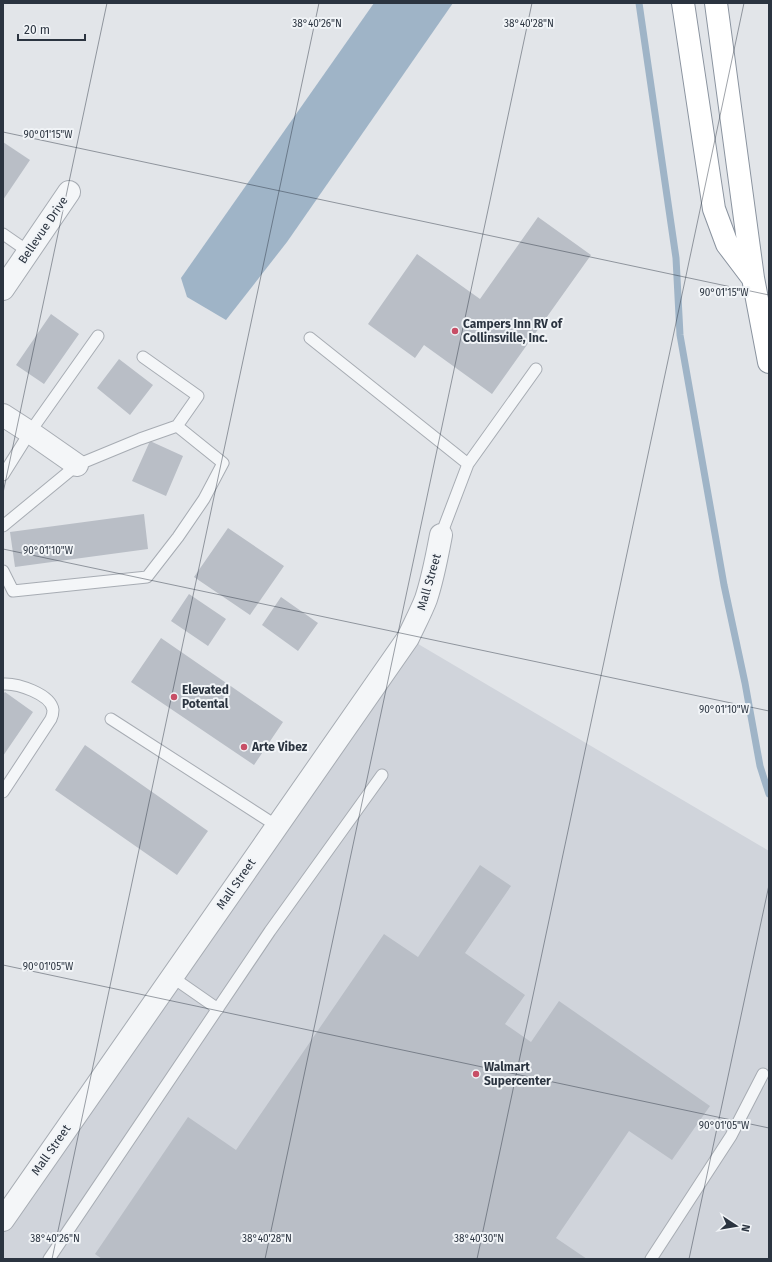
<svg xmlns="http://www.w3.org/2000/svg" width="772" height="1262" font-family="'Fira Sans',sans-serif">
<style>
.built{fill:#d0d4db}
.water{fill:#9fb4c7}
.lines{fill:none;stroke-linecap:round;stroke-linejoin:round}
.stream{stroke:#9fb4c7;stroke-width:7}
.building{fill:#b9bec6}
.lane-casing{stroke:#a7acb3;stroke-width:13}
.street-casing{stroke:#a7acb3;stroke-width:24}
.highway-casing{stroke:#8a939f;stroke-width:24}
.lane{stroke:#f4f6f8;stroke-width:11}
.street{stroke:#f4f6f8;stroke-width:22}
.highway{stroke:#fff;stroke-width:22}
.ticks{fill:none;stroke:#2b3440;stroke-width:1;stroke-opacity:0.45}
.poi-dot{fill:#c74e66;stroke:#f1f4f7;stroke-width:1.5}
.labels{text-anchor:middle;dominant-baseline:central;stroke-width:4;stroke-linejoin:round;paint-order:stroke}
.street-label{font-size:12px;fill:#2b3440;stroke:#f1f4f7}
.poi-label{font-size:12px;font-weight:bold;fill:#2b3440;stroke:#f1f4f7;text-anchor:start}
.ticks-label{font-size:10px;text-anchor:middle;fill:#2b3440;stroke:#f1f4f7;stroke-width:4;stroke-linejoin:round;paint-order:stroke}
</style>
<rect width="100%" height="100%" fill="#e2e5e9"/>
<path class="built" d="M408 638 769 851V1259H3V1220Z"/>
<path class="water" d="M374 3H453L287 242 226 320 187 297 181 278Z"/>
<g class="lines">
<path class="stream" d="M639 3 676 258 680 335 724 585 745 683 760 766 769 794"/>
</g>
<path class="building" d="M3 142 30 160 3 200Z
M538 217 591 255 492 394 424 345 415 358 368 324 417 254 480 299Z
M51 314 79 334 44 384 16 365Z
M119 359 153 385 130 415 97 388Z
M150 441 183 456 166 496 132 481Z
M144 514 148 549 15 567 10 532Z
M228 528 284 566 250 615 194 577Z
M189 594 226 619 208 646 171 621Z
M281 597 318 623 298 651 262 625Z
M161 638 283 722 254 765 131 682Z
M5 692 33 712 3 756V694Z
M85 745 208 831 177 875 55 790Z
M480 865 511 886 465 953 525 995 505 1024 531 1042 559 1001 710 1106 672 1160 629 1131 556 1238 587 1259H102L95 1254 188 1117 236 1150 384 934 418 957Z"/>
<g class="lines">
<g class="lane-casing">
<path id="lane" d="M3 234 29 252
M310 338 468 464
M143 357 198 396 177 426
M3 475 30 432 98 336
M3 526 77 465 140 439 177 426 223 463 204 499 178 537 147 577 13 591 3 571
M441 535 468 464 536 369
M3 684C17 683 51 694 53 710 53 713 52 717 51 719L3 792
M111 719 277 826
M172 977 218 1009
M49 1259 270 931 382 775
M651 1259 731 1136 763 1074"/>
</g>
<g class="street-casing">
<path id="street" d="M3 289 69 192
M3 415 34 435 77 465
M3 1220 408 638C414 625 421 612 426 599 433 578 437 556 441 535"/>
</g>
<g class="highway-casing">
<path id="highway" d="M683 3 714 209 727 244 752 277
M716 3 753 278 769 362"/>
</g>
<use href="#lane" class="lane"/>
<use href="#street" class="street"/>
<use href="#highway" class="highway"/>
</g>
<path class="ticks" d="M3 132 769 295M3 493 107 3M3 549 769 711M3 965 769 1128M52 1259 319 3M265 1259 532 3M477 1259 744 3M689 1259 769 885"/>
<g class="poi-dot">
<circle cx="455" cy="331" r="4"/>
<circle cx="174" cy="697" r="4"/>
<circle cx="244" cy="747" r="4"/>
<circle cx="476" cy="1074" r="4"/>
</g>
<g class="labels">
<g class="street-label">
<text transform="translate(43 230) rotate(-56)">Bellevue Drive</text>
<text transform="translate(429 582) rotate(-74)">Mall Street</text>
<text transform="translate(236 884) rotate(-55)">Mall Street</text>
<text transform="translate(51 1150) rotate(-55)">Mall Street</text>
</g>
<g class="poi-label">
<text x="463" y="324">Campers Inn RV of<tspan x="463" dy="14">Collinsville, Inc.</tspan></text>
<text x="182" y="690">Elevated<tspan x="182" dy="14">Potental</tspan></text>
<text x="252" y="747">Arte Vibez</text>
<text x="484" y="1067">Walmart<tspan x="484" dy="14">Supercenter</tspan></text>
</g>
</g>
<g class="ticks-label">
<text x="317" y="27">38°40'26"N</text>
<text x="529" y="27">38°40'28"N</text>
<text x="48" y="138">90°01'15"W</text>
<text x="724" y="296">90°01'15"W</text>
<text x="48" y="554">90°01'10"W</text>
<text x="724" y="713">90°01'10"W</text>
<text x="48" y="970">90°01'05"W</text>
<text x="724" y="1129">90°01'05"W</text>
<text x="55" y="1242">38°40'26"N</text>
<text x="267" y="1242">38°40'28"N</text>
<text x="479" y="1242">38°40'30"N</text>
</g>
<rect width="772" height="1262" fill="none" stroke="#2b3440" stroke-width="8"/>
<g transform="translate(736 1226) rotate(102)" stroke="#f1f4f7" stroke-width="3" paint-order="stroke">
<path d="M0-3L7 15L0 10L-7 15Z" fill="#2b3440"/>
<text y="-6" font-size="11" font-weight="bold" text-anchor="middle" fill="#2b3440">N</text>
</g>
<path d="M18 34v6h67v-6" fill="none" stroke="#2b3440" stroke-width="2"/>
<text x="24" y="34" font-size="12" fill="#2b3440" stroke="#f1f4f7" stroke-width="3" paint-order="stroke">20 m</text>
</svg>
